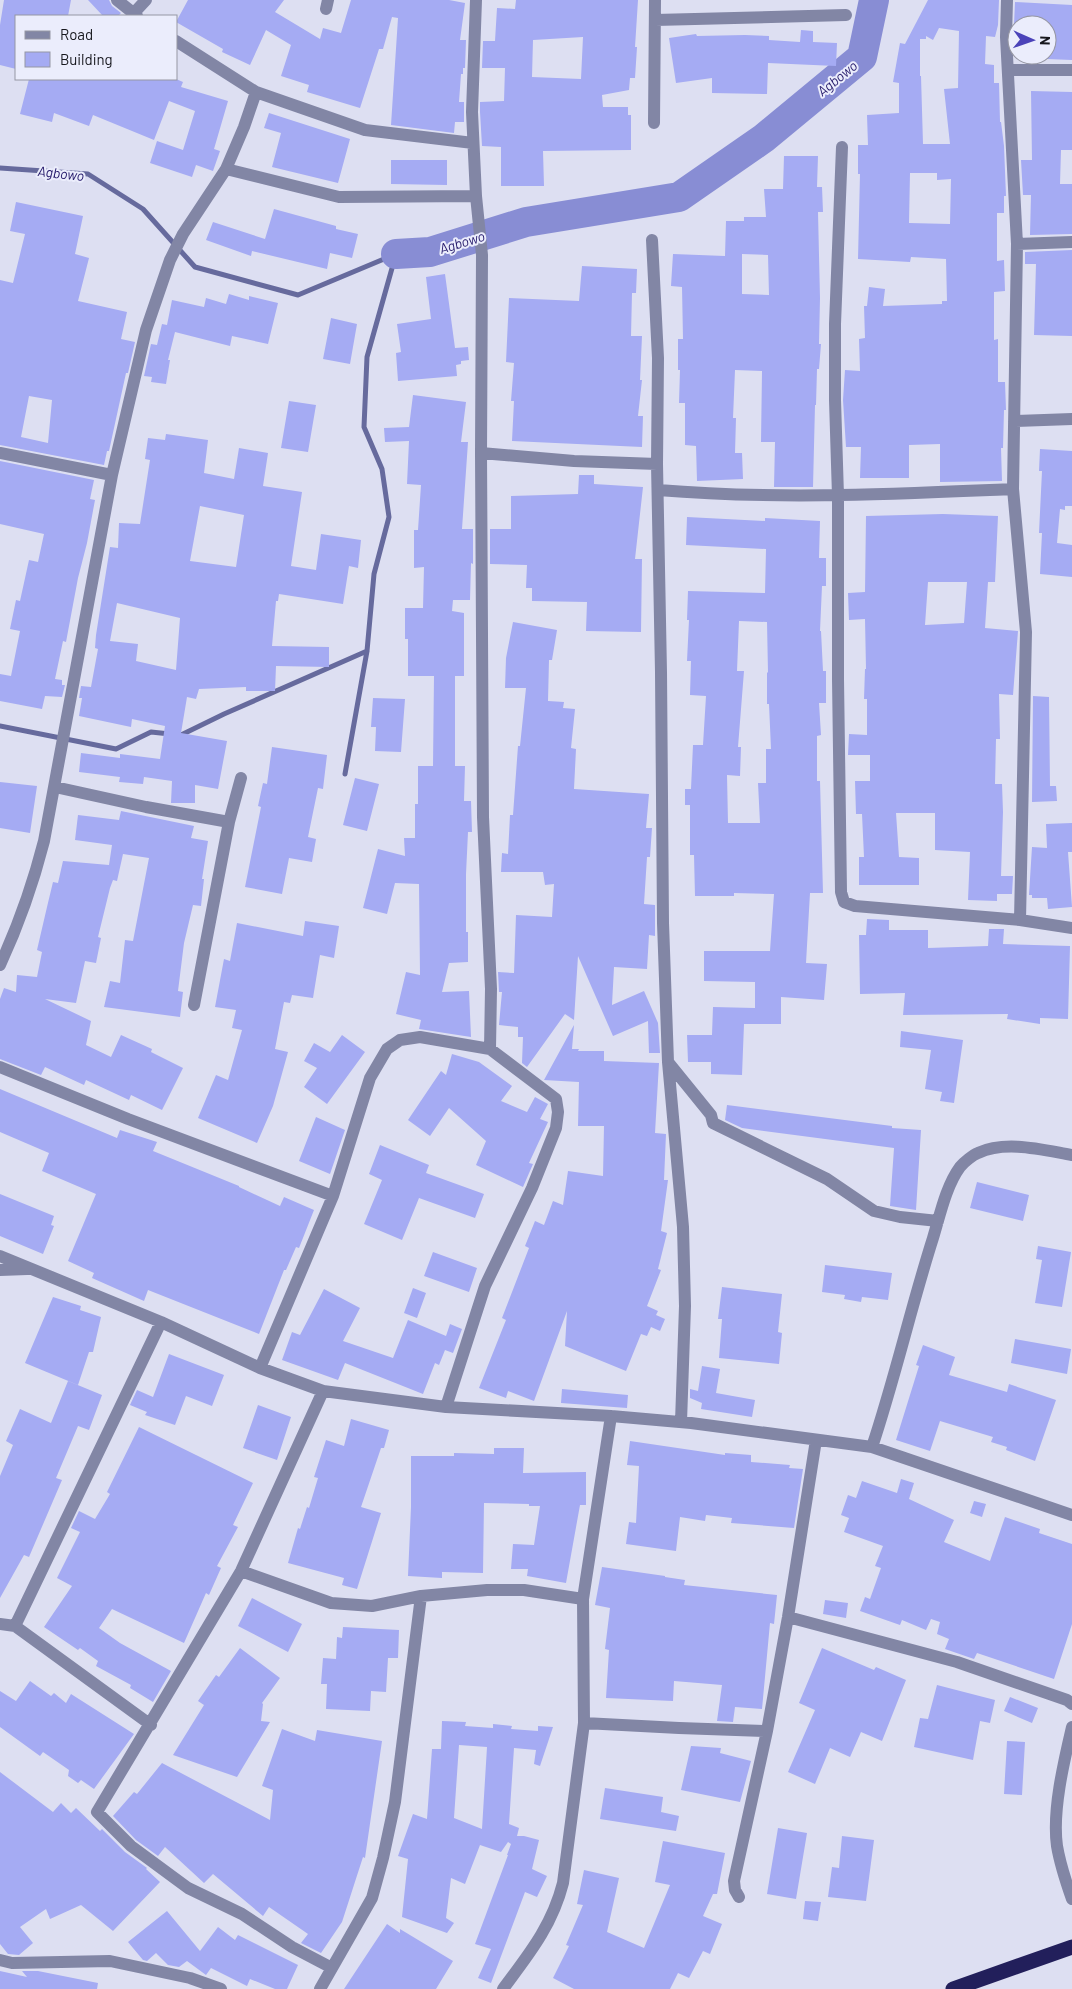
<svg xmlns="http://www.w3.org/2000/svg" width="1072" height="1989" font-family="Barlow,sans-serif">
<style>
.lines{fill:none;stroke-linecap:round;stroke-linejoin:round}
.stream{stroke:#666a9d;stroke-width:5}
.river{stroke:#888dd4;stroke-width:30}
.building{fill:#a5abf3;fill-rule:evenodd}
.minor{stroke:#8286a5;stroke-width:12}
.motorway{stroke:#221f5b;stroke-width:15}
.labels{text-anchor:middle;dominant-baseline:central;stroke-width:4;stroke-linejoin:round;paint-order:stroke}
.water-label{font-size:14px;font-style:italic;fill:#24196a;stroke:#ebedfc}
</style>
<rect width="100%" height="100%" fill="#dddff2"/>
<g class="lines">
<path class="stream" d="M0 168 88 174 143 209 195 267 298 295 396 254
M0 726 116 749 151 732 170 734
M178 735H181L224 714 367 651
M345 774 367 651 374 574 389 517 382 469 364 427 367 357 396 254"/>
<path class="river" d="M396 254 430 252 526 222 679 197 764 138 862 57 874 0"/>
</g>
<path class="building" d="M4 0H71L68 16H16V69L0 65V25Z
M88 0H109L112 6 121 13 118 16H103Z
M188 0H284L275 12 320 39 323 28 341 33 351 0H449L465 3 460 40H466L465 68H463V74H461L459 102H464V122H455L454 133 391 125 398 18 392 17 383 49H379L360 108 307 92 309 85 281 76 291 45 266 30 250 65 222 52 223 49 176 22Z
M516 0H638L635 47H637L635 78H630L629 90 602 95 603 107H628V115H631V150L543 151 544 186H501V147L482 146 480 112V102L504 101 505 68H482L483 41H495L497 8 515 9ZM583 37 581 79 532 77 533 40Z
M928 0H999L998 25 995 37 986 36 985 64 994 65V83H999L1000 122H1001L1004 146 1006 196H1004V213H997V261L1004 260 1005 291 994 292V340L998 339V382H1005L1006 410H1004L1003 448H1001L1002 481 940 482V444L909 445V478H860L861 447H846L843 400 845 370 860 371 859 339 865 338 864 306H867L869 287 885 289 883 306 942 304V301H947L946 259 911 257 910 262 858 259 860 174H858V145H868L867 115 899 113V83L893 82 900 43 905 44ZM939 28 959 31 958 88 944 89 950 144H923L921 76H920V39H926V36L933 40ZM910 173H937V180L951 179 950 224 909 223Z
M1015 2 1072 5V60L1047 59V25H1014Z
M801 30 813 31V42L837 43 836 66 768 63 767 94 712 93V78L676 83 669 38 696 34 697 36 745 35 769 36V40L800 42Z
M29 79H176L183 82 181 87 228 101 214 149 220 151 213 171 196 165 192 177 150 163 157 141 183 150 195 111 169 101 154 140 93 115 89 126 54 113 52 122 20 114Z
M1031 91 1072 92V150H1061L1060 184H1072V234L1030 235 1031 195H1023L1021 160H1032Z
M269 113 350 139 338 183 272 167 281 133 264 128Z
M784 156H818L817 187H822L823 212H818L820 298 819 344H821L819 369H817L816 405H815L813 487H774L775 442H761L762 371 735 370 733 418H736L735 453H742L743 479 697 481 696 446 685 445V403H679L680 370H678V339H683L682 287 671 286 673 254 725 256 726 221H744V217H766L764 189H783ZM742 254 768 255 769 295 742 294Z
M391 160H447V185L391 184Z
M16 202 83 216 75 254 89 258 78 301 127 312 121 339 135 342 128 373H126L109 451H107L104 465 0 445V280L13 283 25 234 10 231ZM29 396 52 400 48 443 21 437Z
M274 209 336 226V229L358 234 352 258 330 253 327 269 252 251 251 256 206 240 213 222 265 239Z
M1072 250V336L1034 335 1036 264H1025V252Z
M582 266 637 269 636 293H632L631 336H642L640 380H642L638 416H643L642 447 512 441 514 401H511L514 363 506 362 509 298 579 301Z
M445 274 455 348 468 347 469 360 461 361V364L456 365 457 376 398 381 396 353 401 352 397 324 431 319 426 277Z
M229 294 249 300V296L278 303 268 344 232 336 230 346 175 332 168 360H170L166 384 151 382 152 377 144 376 151 344 157 345 162 324 167 325 172 300 204 307 206 298 226 304Z
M331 318 357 324 350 364 323 359Z
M413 395 466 402 461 442H468L462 529H473V564L471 563 470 600H453L452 611 464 613V676H455V766H465L464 801H471L472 832H468L466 874V932H468V962L449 963 442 992 469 991 471 1037 419 1029 421 1020 396 1014 406 972 420 975 419 884 395 883 387 914 363 908 378 849 405 856 404 838H415V804H418V766H433L434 676H408V639H405V608H423L424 567 414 568V530H418L421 485 407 484 409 441 385 442 384 428 409 427Z
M289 401 316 405 308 452 281 448Z
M166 434 208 440 204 473 234 479 239 448 268 453 263 486 302 492 291 566 316 570 321 534 361 540 358 568 349 566 343 604 279 594 278 601H276L272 646 329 647V667L276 666 275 691H246V687L199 689 196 699 187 697 181 733 227 741 218 789 195 785V803H171L172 781 144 777 143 784 119 782 120 777 79 772 81 753 120 758V754L160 759 165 726 132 719 131 727 79 716 82 698H79L81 686 91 687 98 649 95 648 96 635 110 547 118 548 119 523 140 524 150 460 145 459 148 438 165 440ZM200 506 244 515 236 567 190 561ZM117 603 180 618 176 670 136 661 138 644 110 641Z
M1040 449 1072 451V506H1065V510L1060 509 1057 543 1072 545V577L1040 574 1042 533H1039L1042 471H1039Z
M0 461 94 480 90 499 95 500 87 543 78 578 66 642 63 641 55 679 62 680V685H65L62 697 45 696 42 709 0 701V674L11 676 20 631 10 629 16 600 20 601 29 560 38 562 44 534 0 524Z
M579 475H594V484L643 487 635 559H642L641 632 586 631 587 602 532 601V588H526L527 565 490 564V529H511V496L578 494Z
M943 514 998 516 995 582H988L985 628 1018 631 1013 695 999 694 1000 739H996L995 784H1002L1003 812 1001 876H1013L1012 894H997V901L968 900 970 852 935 850V813H896L899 857 919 858V885H859V857H864L862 814H856L855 781H870V755H848L849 734 867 735V699H864L865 669H866L865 619 849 620 848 593 865 592 866 516ZM928 582H967L964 623 925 625Z
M687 517 765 521V518L820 521 819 558H826V586H822L820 631H821L823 671H826V703H819L821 735 817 736V781H820L823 893H810L806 963 827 964 824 1000 781 997V1024H744L742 1075 711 1074V1062H688L687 1035H712L713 1007 755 1008V982L704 981V951H770L774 894 734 893V896H695L694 855H690V805H685V789H691L693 745H703L706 696 690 695 691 661H687L689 620H687L688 591 765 593 766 549 686 545ZM739 621 767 622 768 673 767 672V704H769L771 749H766V783H758L760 823H728L727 775 740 776 741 747H738L744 671H737Z
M513 622 557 630 552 660H549L548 701 564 702 563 708 575 709 571 748 576 749 574 789 649 794 646 828H652L650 857H647L644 904 655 905V936L649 935 647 969 614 967 612 1005 644 991 658 1023 660 1053H649L648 1021 613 1036 578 956 574 1020 565 1014 527 1067 522 1063 523 1037H518V1027L499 1025 502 992H499L498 972 514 973 516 915 552 917 554 884 545 885 543 872H501L502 853 508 854 510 815H513L518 746H520L526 688H505L506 658Z
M1033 696 1049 697 1050 786H1056L1057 801 1032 802Z
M373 698 405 699 401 752 375 751 376 727H371Z
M272 747 327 755 323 789 318 788 308 837 316 839 312 862 289 858 282 894 245 887 261 807 258 806 263 783 267 784Z
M355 778 379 784 367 831 343 825Z
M0 782 37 786 30 833 0 828Z
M121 811 194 826 191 838 208 841 202 879H204L201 906 193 905 184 943 178 991 183 992 180 1017 104 1007 110 981 120 983 125 940 133 941 149 858 123 854 117 881 113 880 110 888 98 937 101 938 96 963 85 961 76 1003 45 999 91 1021 86 1045 111 1057 121 1035 152 1049 151 1052 183 1068 162 1110 131 1095 129 1100 86 1080 84 1085 45 1067 41 1075 0 1059V999L4 988 16 992 17 975 37 977 42 952 37 950 47 907 53 882 58 883 63 861 109 865 112 845 75 840 78 815 119 820Z
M1072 823V852H1068L1072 907 1048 909 1047 898H1032V895H1029L1032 847 1047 848 1046 824Z
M867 919 889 920V930H928V948L988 946 989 929H1004L1003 944 1070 946 1068 1019 1040 1018V1024L1007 1019 1008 1014 903 1015 905 993 860 994 859 935H866Z
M305 921 339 926 334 958 320 955 313 998 292 995 290 1003 284 1002 275 1049 288 1052 273 1106 257 1143 198 1118 216 1075 228 1080 242 1030 232 1028 236 1010 215 1007 224 959 230 961 237 923 303 936Z
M574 1025 572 1049H579L578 1051H604V1061L659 1063 655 1133 666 1134 664 1180H668L661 1231 667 1233 658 1269 661 1270 647 1306 658 1311 656 1315 665 1319 660 1331 651 1327 647 1336 641 1334 626 1371 565 1346 567 1311 534 1401 508 1391 506 1398 479 1388 506 1320 502 1318 529 1248 525 1246 535 1221 544 1225 553 1201 563 1205 568 1171 603 1176 604 1126H578L579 1082 544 1080Z
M901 1031 963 1040 954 1103 940 1101 942 1092 925 1089 931 1050 900 1047Z
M342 1035 365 1052 327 1104 304 1087 317 1068 304 1061 314 1043 330 1052Z
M452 1054 479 1062 512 1086 501 1101 527 1112 535 1097 548 1104 540 1119 548 1122 529 1163 533 1164 523 1187 476 1165 486 1141 449 1108 430 1136 408 1120 441 1071 446 1075Z
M0 1089 117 1138 120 1130 157 1142 153 1151 239 1186V1187L280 1206 284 1197 314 1210 299 1248 296 1247 286 1270H284L259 1334 148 1290 144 1301 92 1278 94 1273 68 1261 96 1194 42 1171 49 1153 0 1132Z
M727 1105 892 1126V1128L921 1130 916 1210 890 1206 894 1148 742 1128 725 1120Z
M316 1117 345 1130 330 1174 299 1161Z
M380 1145 429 1165 426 1173 484 1194 475 1218 419 1198 402 1240 364 1224 382 1180 369 1174Z
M977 1182 1029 1195 1023 1221 970 1208Z
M0 1194 54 1216 51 1225 54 1226 43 1254 0 1236Z
M1038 1246 1071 1252 1062 1307 1035 1303 1042 1260 1036 1259Z
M433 1252 477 1268 469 1292 424 1276Z
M825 1265 892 1273 888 1300 862 1297 861 1302 844 1299 845 1295 822 1292Z
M722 1287 782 1294 778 1332 782 1333 779 1364 719 1358 722 1319H718Z
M413 1288 426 1293 417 1318 404 1313Z
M324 1289 360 1308 343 1341 393 1358 408 1320 446 1336 450 1324 462 1329 453 1353 445 1350 439 1365 435 1363 423 1394 345 1363 338 1380 282 1360 292 1332 300 1335Z
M53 1297 81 1306 80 1310 101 1317 93 1352H89L78 1385 25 1363Z
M1015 1339 1071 1349 1067 1374 1011 1363Z
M923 1345 955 1357 949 1375 1007 1392 1009 1384 1056 1400 1035 1461 1006 1450 1007 1447 991 1442 993 1437 940 1421 930 1451 896 1440 919 1366 916 1365Z
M169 1354 224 1375 212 1406 186 1396 175 1425 145 1415 147 1412 130 1405 137 1390 153 1397Z
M702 1366 720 1369 716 1393 755 1400 752 1417 701 1409 702 1403 690 1398V1389L698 1391Z
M68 1381 102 1395 89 1430 78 1426 56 1478 62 1480 29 1557 24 1555 0 1598V1476L13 1445 6 1441 20 1409 51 1423Z
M562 1389 628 1395 627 1408 561 1403Z
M258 1405 291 1417 277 1460 243 1448Z
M351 1419 389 1430 384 1448H381L361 1507 381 1513 357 1589 342 1585 344 1578 288 1563 298 1528 300 1529 307 1507 309 1508 318 1478 314 1477 326 1440 344 1446Z
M139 1427 253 1483 233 1525 238 1527 217 1566 221 1568 209 1595 206 1593 184 1643 112 1609 99 1628 120 1643 171 1671 153 1702 130 1688 131 1685 96 1666 98 1661 80 1648 78 1650 44 1627 72 1586 57 1578 80 1532 71 1528 79 1511 95 1519 110 1494 107 1492Z
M630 1441 725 1455V1453L751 1455V1462L790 1465 789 1468 803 1469 794 1528 731 1523 732 1518 706 1515 705 1521 680 1517 676 1551 626 1544 629 1522 636 1523 639 1466 627 1465Z
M494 1448H524L523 1473 586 1472V1505H580L566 1583 527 1576 528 1569H511L513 1544 534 1545 540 1506H529V1504L484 1503 483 1573 442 1572V1578L408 1576 411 1507V1456H454V1453L494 1454Z
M901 1479 914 1483 909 1499 954 1520 944 1542 990 1561 1005 1517 1040 1529 1039 1533 1072 1544V1624L1054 1679 977 1653 974 1659 945 1649 949 1639 937 1634 940 1622 931 1619 926 1630 902 1620 900 1625 860 1611 865 1597 870 1599 881 1568 875 1566 883 1546 844 1532 849 1518 841 1515 848 1495 856 1498 862 1481 897 1493Z
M974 1501 986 1504 982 1517 970 1513Z
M602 1567 665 1576V1577L685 1580 684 1585 777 1595 774 1624 770 1623 762 1709 735 1707 733 1722 717 1721 722 1685 674 1681 673 1701 606 1698 609 1650 605 1649 610 1608 595 1605Z
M252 1598 302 1624 288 1652 238 1626Z
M825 1600 848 1603 846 1618 823 1614Z
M343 1627 399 1630 398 1658H388L386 1692 371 1691 370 1711 326 1709 327 1684H321L323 1658 336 1659 337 1637 342 1638Z
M240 1648 280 1678 262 1703 263 1704 261 1721 270 1722 237 1777 173 1755 204 1705 198 1701 216 1675 219 1677Z
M822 1648 874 1670 876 1667 906 1680 882 1741 861 1732 850 1757 830 1748 815 1784 788 1772 815 1710 799 1703Z
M30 1681 51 1696 54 1693 66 1703 71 1694 134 1734 94 1789 81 1780 78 1783 68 1776 69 1770 43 1752 40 1756 0 1727V1691L16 1701Z
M937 1685 995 1700 990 1723 980 1721 973 1760 914 1747 920 1718 928 1719Z
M1010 1697 1038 1708 1032 1723 1004 1711Z
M442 1721 466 1722 465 1726 493 1728V1724L512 1726 511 1729 538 1731V1726L553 1727 540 1766 534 1764 536 1750 514 1748 509 1824 519 1828 517 1836H524L539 1840 532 1869 547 1876 537 1897 525 1892 491 1983 478 1978 491 1949 475 1944 508 1855H507L511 1844 508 1842 501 1852 480 1845 465 1884 451 1878 446 1918 454 1923 447 1933 402 1917 408 1859 398 1856 413 1814 427 1819 432 1749H441ZM459 1745 487 1747 482 1829 454 1818Z
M282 1729 315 1741 317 1730 382 1741 365 1858 363 1857 342 1922 321 1953 301 1943 308 1934 269 1907 263 1916 213 1874 204 1883 165 1847 158 1856 136 1840 113 1816 134 1792 137 1794 162 1763 270 1820 273 1790 262 1786Z
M1007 1741 1025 1742 1022 1795 1004 1794Z
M691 1746 721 1748 720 1753 751 1761 740 1802 681 1790Z
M0 1772 53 1812 61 1803 71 1813 76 1808 100 1831 102 1829 125 1852 147 1868 146 1869 160 1882 113 1931 81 1905 50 1919 46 1909 20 1927 33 1943 19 1955 8 1954 0 1944Z
M605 1788 663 1797 661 1812 679 1816 676 1831 600 1819Z
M778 1828 807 1833 796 1899 767 1894Z
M842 1836 874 1840 866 1901 828 1897 832 1867 839 1868Z
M663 1841 725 1853 717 1894H713L703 1916 722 1924 710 1954 703 1951 689 1978 678 1973 670 1989H574L553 1978 569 1946 566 1945 583 1905 577 1904 584 1870 619 1878 607 1932 644 1948 670 1885 655 1882Z
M805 1901 821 1902 818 1921 803 1919Z
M167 1911 200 1951 218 1927 235 1940 238 1935 298 1965 287 1989H275L250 1979 247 1986 211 1968 206 1975 187 1961 179 1967 168 1965 156 1953 147 1961 143 1960 128 1942Z
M387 1924 400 1933V1929L453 1961 436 1989H344Z
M0 1971 27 1977 22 1971H38L98 1983 97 1989H0Z"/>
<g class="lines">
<path class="minor" d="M117 0 137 16
M476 0 472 112 476 196 482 255 481 453 483 817 491 989 490 1049
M1007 0 1006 37 1017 244 1013 489 1026 632 1020 920
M326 9 328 0
M133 14 146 0
M655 20 846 15
M176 41 256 92 365 130 473 143
M1008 70H1072
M654 123 655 0
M842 147 835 324V400L838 496V679L841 892 844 902 855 906 1020 920 1072 928
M226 169 339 197 476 196
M652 240 658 358 657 464 661 672 663 923 668 1062 683 1227 685 1306 681 1422
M1017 244 1072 242
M1014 421 1072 419
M0 453 112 475
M481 453 574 461 657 464
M658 490C778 500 894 494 1013 489
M55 787 146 807 229 822
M0 965C19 924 33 884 44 841L112 475 146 330 170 260 183 234 226 169 244 127 256 92
M194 1005 229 822 241 778
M668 1062 711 1115 713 1123 827 1179 874 1211 900 1217 938 1221
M0 1067 128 1119 333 1196
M0 1256 161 1322 260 1368 323 1391 446 1407 611 1416 691 1423 872 1447 1072 1515
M0 1270 27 1269
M260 1368 333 1196 370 1078 387 1049 400 1040 420 1037 490 1049 556 1099 558 1112 556 1128 532 1188 485 1286 446 1407
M323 1391 241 1571 97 1812 131 1846 188 1888 242 1914 292 1947 332 1968
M872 1447C895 1378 911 1307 933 1238 940 1215 946 1186 960 1167 964 1162 973 1155 978 1153 1006 1140 1043 1150 1072 1155
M241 1571 331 1603 372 1606 421 1596 487 1590H524L583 1599
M788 1617 957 1662 1067 1700 1072 1704
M0 1624 15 1626 151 1725
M15 1626 161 1322
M584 1723 679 1728 767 1731
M1072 1727C1064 1761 1052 1811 1057 1846 1060 1864 1066 1882 1072 1899
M739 1897 735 1890 734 1881 767 1731 788 1617 816 1440
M0 1960 12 1963 110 1961 190 1978 221 1989
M320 1989 372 1898 383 1858 395 1802 421 1596
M503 1989C529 1954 552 1926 563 1883L584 1723 583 1599 611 1416"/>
<path class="motorway" d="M953 1989 1072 1947"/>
</g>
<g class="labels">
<g class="water-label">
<text transform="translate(837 78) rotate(-39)">Agbowo</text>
<text transform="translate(61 173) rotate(6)">Agbowo</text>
<text transform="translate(462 242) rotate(-17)">Agbowo</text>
</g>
</g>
<rect x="15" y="15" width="162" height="65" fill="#ebedfc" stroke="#9697a3"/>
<rect x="25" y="31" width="25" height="8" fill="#8286a5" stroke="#9697a3"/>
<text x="60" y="40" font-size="15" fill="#16171d">Road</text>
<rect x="25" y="52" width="25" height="15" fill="#a5abf3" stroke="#9697a3"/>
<text x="60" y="65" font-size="15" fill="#16171d">Building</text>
<g transform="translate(1032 40) rotate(92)"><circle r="24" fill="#ebedfc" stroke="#9697a3"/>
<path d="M0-4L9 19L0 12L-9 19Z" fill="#4b43b9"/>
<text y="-8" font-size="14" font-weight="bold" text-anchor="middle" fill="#16171d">N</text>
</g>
</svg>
